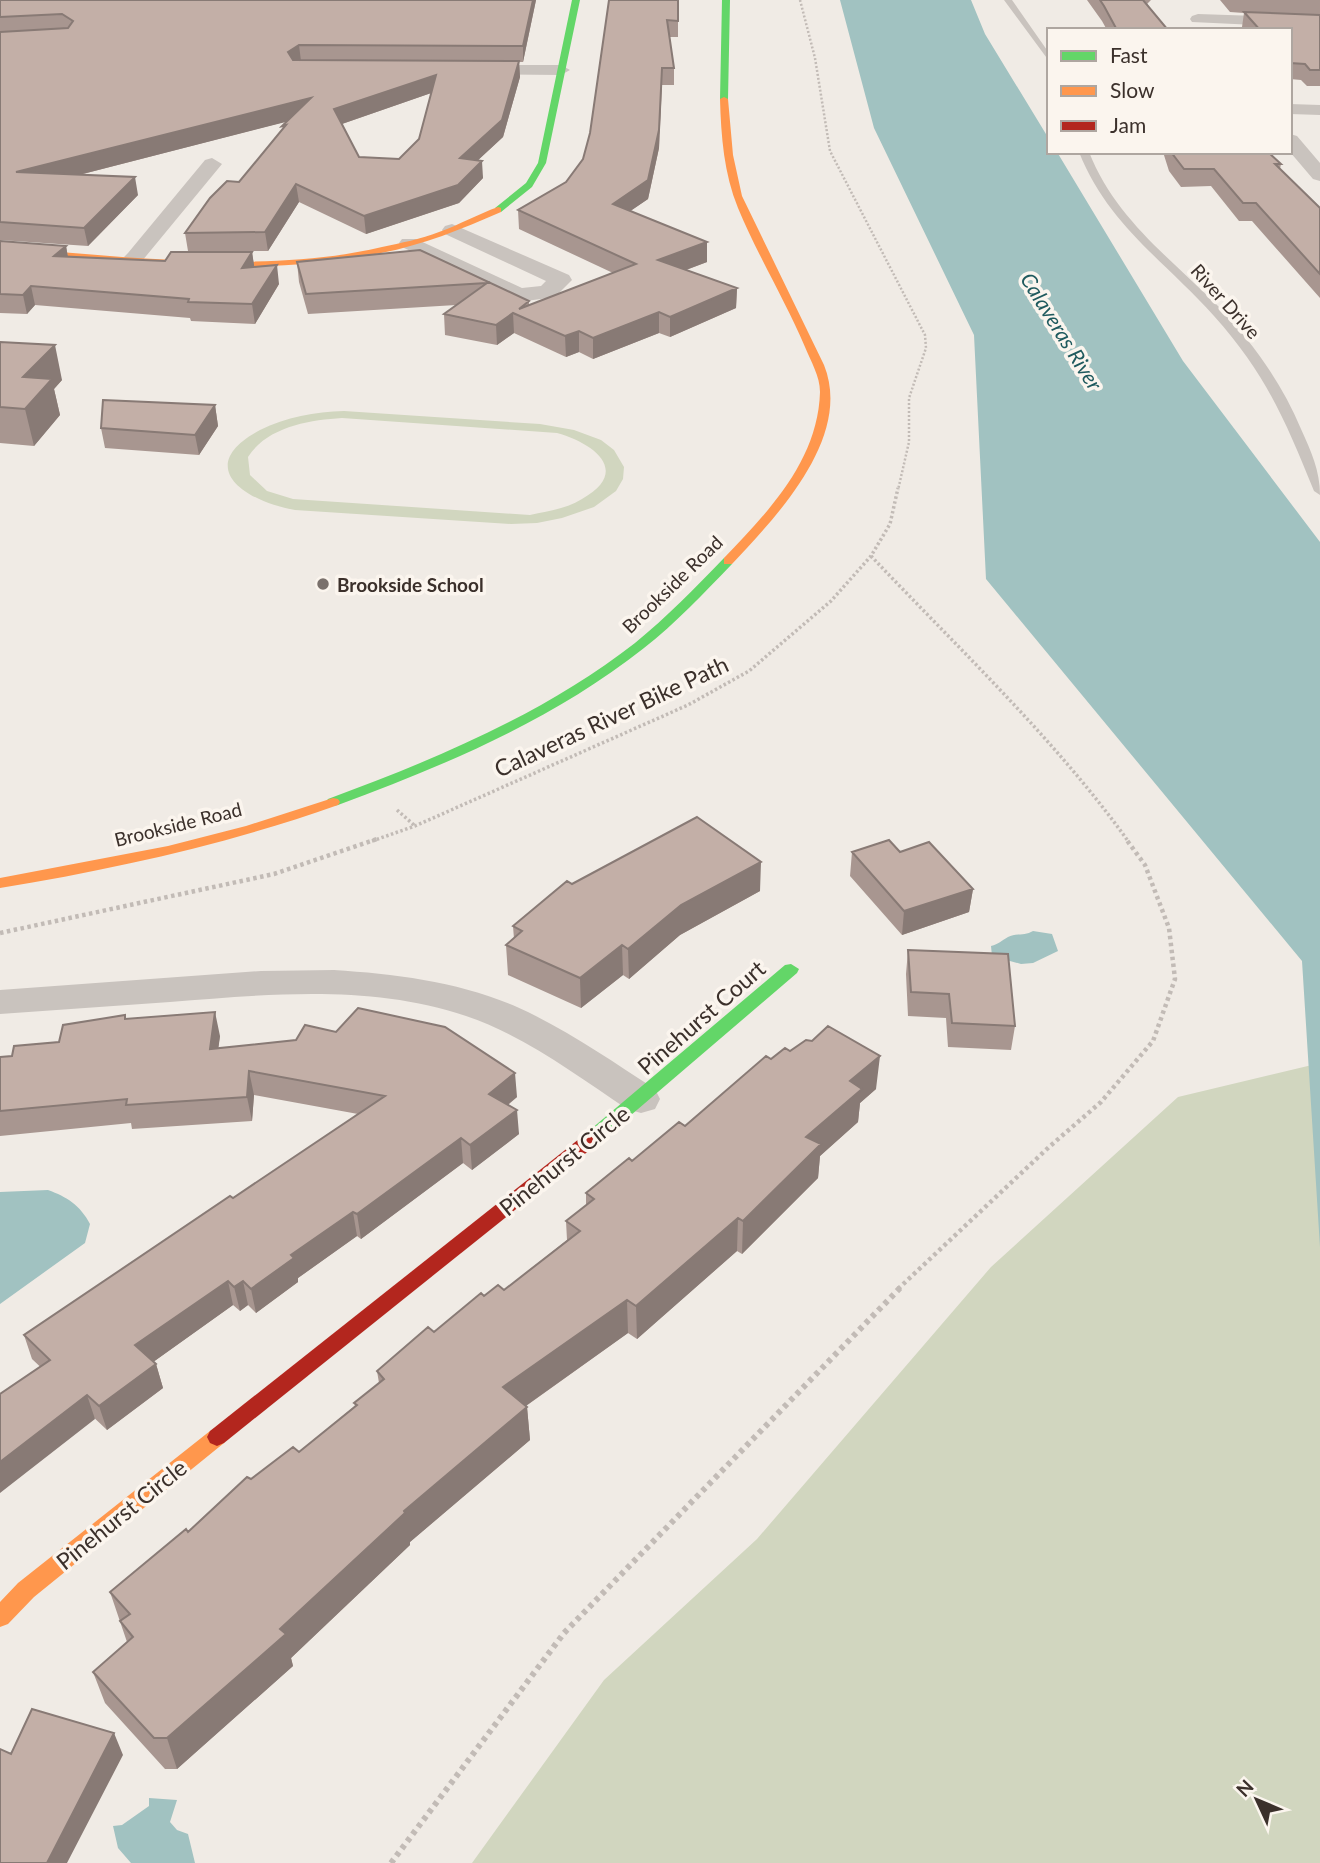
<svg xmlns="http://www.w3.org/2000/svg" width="1320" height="1863" font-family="Lato,sans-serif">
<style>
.green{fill:#d1d6bf;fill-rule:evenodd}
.water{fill:#a1c2c1}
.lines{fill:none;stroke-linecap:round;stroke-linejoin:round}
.path-far3{stroke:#c2bbb6;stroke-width:2.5;stroke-dasharray:2 2;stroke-linecap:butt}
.path-far2{stroke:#c2bbb6;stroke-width:3.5;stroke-dasharray:2.5 2.5;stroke-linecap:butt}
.path-far1{stroke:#c2bbb6;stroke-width:4.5;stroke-dasharray:3.5 3.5;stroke-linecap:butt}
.path{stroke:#c2bbb6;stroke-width:6;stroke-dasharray:4.5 4.5;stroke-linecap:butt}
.lane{fill:#c9c3be;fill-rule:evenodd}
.street{fill:#c9c3be;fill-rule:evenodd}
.fast{fill:#63d668;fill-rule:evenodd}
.slow{fill:#ff974d;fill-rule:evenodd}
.jam{fill:#b3261e;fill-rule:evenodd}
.wall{fill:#a89690;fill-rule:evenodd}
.shaded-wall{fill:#887a75}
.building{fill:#c3afa7;stroke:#887a75;stroke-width:2;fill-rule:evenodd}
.poi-dot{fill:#7a716c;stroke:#fbf5ee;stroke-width:2.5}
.labels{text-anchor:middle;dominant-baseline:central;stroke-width:7;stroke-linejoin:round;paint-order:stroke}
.far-street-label{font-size:19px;fill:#3b302b;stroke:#fbf5ee}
.far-poi-label{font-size:19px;font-weight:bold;fill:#3b302b;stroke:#fbf5ee;text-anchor:start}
.far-water-label{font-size:21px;font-style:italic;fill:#1f5a5e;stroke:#fbf5ee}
.street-label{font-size:23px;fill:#3b302b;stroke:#fbf5ee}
</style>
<rect width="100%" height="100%" fill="#f0ebe5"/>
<path class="green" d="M344 411 540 424 574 430 601 440 614 450 624 467 623 479 616 491 594 507 562 518 537 523 511 524 295 510C247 502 191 467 260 430 286 417 315 412 344 411ZM342 418 557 433C593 443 632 471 582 499 566 509 548 511 530 515L293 499 267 491 250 475 248 457C267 427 309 420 342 418Z
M1312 1065 1320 1094V1863H472L604 1680 757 1539 991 1267 1178 1097Z"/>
<path class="water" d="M840 0H971L985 34 1049 139V152H1057L1183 361 1320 542V1247L1302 961 986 579 974 335 874 128Z
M1033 931 1052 934 1058 951 1033 963 1021 964 992 956 991 946C999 944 1001 941 1008 937 1016 933 1025 936 1033 931Z
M48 1190C67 1197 80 1205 90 1224L85 1243 0 1304V1192Z
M149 1798 177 1800 170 1822 177 1830 188 1834 195 1863H131L118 1848 113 1826 122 1825 149 1806Z"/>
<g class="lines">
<path class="path-far3" d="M800 0 815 58 830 151 925 335 926 348 909 398V442L898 490"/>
<path class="path-far2" d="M871 556C957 647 1055 739 1128 841
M397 810 414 825
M372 841 415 826 688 705 749 671 831 601 871 556 890 524 898 488"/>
<path class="path-far1" d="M0 933 274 874 377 839
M898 1289 1049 1147 1101 1102 1153 1041 1175 979 1169 928 1145 865 1126 839"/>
<path class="path" d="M391 1863 564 1633 900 1288"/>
<path class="lane" d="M1004 0H1012L1049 53V61Z
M1079 152H1089C1115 218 1169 257 1218 306 1252 342 1282 383 1301 429 1311 451 1320 471 1320 495L1314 491C1285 420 1266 374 1214 316 1164 260 1108 225 1079 152Z"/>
<path class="street" d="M1198 14 1320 18V28L1192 22 1190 19 1192 16Z
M474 65H561L570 70 561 75 468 74 465 70 468 66Z
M1290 104 1320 105V115L1290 114Z
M1290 134 1297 136 1320 163V181L1313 179 1290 152Z
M212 158 222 164 142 261H128L124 257 128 253 205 160Z
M452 224 569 275 572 280 555 297 519 302 402 247 399 243 402 239H416L522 288 541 286 546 281 445 234 442 230 445 226Z
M334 970C396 974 460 982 517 1007 566 1029 610 1060 655 1089L660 1099 655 1109 641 1113 627 1109C576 1075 525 1036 466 1016 372 984 268 994 170 1002 113 1006 57 1010 0 1014V990L261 971Z"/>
<path class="fast" d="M572 0H580L546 163 532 187 501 212H495V208L526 183 538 163Z
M722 0H730L728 99 724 101 720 99Z
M728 557 732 558V564C704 593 676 623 644 648 553 720 446 765 338 805L333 806 326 802 328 799C436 759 544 714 635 643 667 617 695 588 724 558Z
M791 964 799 969 797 973 596 1145H584L581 1140 584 1135 785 965Z"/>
<path class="slow" d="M724 97 728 99 733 155 742 196 824 365C853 437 777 516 732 564H724V558C768 512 818 461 820 392 820 376 811 362 805 347 785 300 758 256 738 208 724 174 721 136 720 99Z
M498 207 501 208V212C462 229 423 245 381 253 256 279 125 262 0 253V247C121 256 264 275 382 247 401 243 421 239 439 232 459 225 478 214 498 207Z
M333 798 338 799 340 802 338 805C228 844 115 869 0 888V878L168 846 246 826Z
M217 1428 224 1431 227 1437 224 1443 34 1597 8 1624 0 1627V1602L18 1583 210 1431Z"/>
<path class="jam" d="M590 1133 596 1135 599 1140 596 1145 224 1443 217 1446 210 1443 207 1437 210 1431 584 1135Z"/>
</g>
<path class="wall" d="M0 0H536L523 62H519L520 77 503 137 478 160 483 178 459 203 366 234 299 202 268 251H188L185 233 239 182 283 129 282 126 288 121 79 175 138 195 88 246 0 240ZM431 93 419 139 399 159 359 157 342 124Z
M678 0V37H669L674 68V85H662L659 148 648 199 630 211 707 262 686 270 737 288 736 308 670 337 659 333 593 359 579 352 566 357 514 333 497 345 445 335 444 314 456 305 308 314 299 282 297 262 420 250 529 301V305L613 273 519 229 518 210 566 182 583 159Z
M1087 0H1151L1147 4 1168 30H1107L1102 21Z
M1220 0H1320V86H1307L1301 80 1290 79V30H1244L1242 27 1244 13 1230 12Z
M1163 152H1268L1281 164 1280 169 1320 208V298L1252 221H1239L1211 186 1181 187 1169 171Z
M0 241 66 246 68 257 165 261 252 252 254 267 279 284 255 324 191 321 190 318 35 305 27 314 0 313Z
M0 342 62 380 54 389 60 415 34 446 0 443Z
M215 405 218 426 199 455 105 448 101 428Z
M852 852 973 889 969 912 902 935 850 876Z
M572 884 760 891 680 935 629 979 623 975 581 1008 508 975 506 945 514 939 513 926Z
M908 950 1015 1026 1011 1050 948 1047 946 1018 908 1016 906 974Z
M126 1019 220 1036 218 1048 517 1097 508 1105 519 1134 472 1170 463 1163 361 1239 357 1236 298 1278V1282L256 1313 248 1305 240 1311 233 1305 153 1362 156 1364 163 1388 107 1430 32 1359 24 1335 233 1198 358 1114 254 1095 252 1121 132 1129 131 1123 0 1136V1057L12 1056 59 1042Z
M790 1051 876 1089 860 1103 858 1122 820 1156 818 1178 742 1254 737 1251 637 1339 628 1333 526 1406 527 1407 530 1440 410 1542V1545L291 1658 293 1666 177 1769H165L105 1703 93 1672 127 1642 110 1592 188 1532 251 1479 299 1452 355 1406 354 1403 379 1383 377 1371 484 1296 504 1290 567 1240 566 1221 586 1205V1193L632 1161 685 1126 771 1059Z"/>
<path class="shaded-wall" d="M533 0H536L523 62V46Z
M299 45 301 61 289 68 288 52Z
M519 61 520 77 503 137 461 176 460 158Z
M662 68 659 148 648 199 613 223V204Z
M436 75 437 91 336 126 334 109Z
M311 98 313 115 20 190 16 172Z
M482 161 483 178 459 203 366 234 364 216Z
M135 177 138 195 88 246 84 228Z
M296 184 299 202 268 251 265 232Z
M707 242V262L659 280 658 260Z
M66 246 69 264 54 256Z
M252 252 255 271 242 268Z
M277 265 279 284 255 324 252 304Z
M31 286 35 305 27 314 23 295Z
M737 288 736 308 670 337V317Z
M659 312V333L593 359V338Z
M513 313 514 333 497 345 496 325Z
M579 331V352L566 357 565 336Z
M55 345 62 380 54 389 60 415 34 446 25 409 23 377Z
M215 405 218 426 199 455 195 435Z
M761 862 760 891 680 935 629 979 628 949 681 905Z
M973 889 969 912 902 935 904 911Z
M622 945 623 975 581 1008 580 978Z
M215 1012 220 1036 215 1074 210 1049Z
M880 1056 876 1089 860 1103 858 1122 820 1156 818 1178 742 1254 743 1221 850 1081Z
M249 1071 254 1095 252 1121 247 1097Z
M515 1073 517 1097 491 1118 489 1094Z
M517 1110 519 1134 472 1170 470 1145Z
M461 1138 463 1163 361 1239 357 1214Z
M353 1212 357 1236 298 1278V1282L256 1313 251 1289 291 1255Z
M738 1218 737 1251 637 1339 636 1306Z
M228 1281 233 1305 142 1370 135 1345Z
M243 1281 248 1305 240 1311 234 1287Z
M627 1300 628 1333 506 1420 503 1387Z
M156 1364 163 1388 107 1430 99 1406Z
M87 1395 95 1419 0 1493V1462Z
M527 1407 530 1440 410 1542V1545L291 1658 293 1666 177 1769 167 1738 404 1511Z
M114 1733 123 1755 67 1863H47Z"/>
<path class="building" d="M0 0H533L523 46 299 45 288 52 293 60 519 61 502 120 460 158 482 161 458 185 364 216 296 184 265 232 185 233 210 198 227 181 239 182 286 125 282 126 311 98 16 172 135 177 84 228 0 222V32L68 28 73 21 62 14 0 17ZM436 75 419 139 399 159 359 157 334 109Z
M609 0H678V21L667 20 674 68H662L659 130 648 180 613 204 707 242 658 260 737 288 670 317 659 312 593 338 579 331 565 336 513 313 496 325 444 314 487 283 306 294 297 262 420 250 529 301 519 309 636 264 518 210 566 182 583 159 590 133Z
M1100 0H1143L1168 30H1117L1104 6Z
M1244 12 1320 15V70H1310L1305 64 1290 63V30H1260Z
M1171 152H1268L1281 164H1275L1320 208V274L1256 203H1243L1214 169H1184Z
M0 241 66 246 54 256 165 261 171 252H252L242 268 277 265 252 304 188 302 189 299 31 286 23 295 0 294Z
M0 342 55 345 23 377 52 379 25 409 0 407Z
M103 400 215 405 195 435 101 428Z
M697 817 761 862 681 905 628 949 622 945 580 978 506 945 522 931 513 926 567 881 572 884Z
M889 840 900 852 929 842 973 889 904 911 852 852Z
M908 950 1008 954 1015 1026 952 1023 949 994 911 992Z
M358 1008 445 1027 515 1073 489 1094 517 1110 470 1145 461 1138 357 1214 353 1212 291 1255 294 1258 251 1289 243 1281 234 1287 228 1281 135 1345 156 1364 99 1406 87 1395 0 1462V1394L50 1360 24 1335 230 1196 233 1198 385 1096 249 1071 247 1097 126 1105 127 1099 0 1111V1057L12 1056 14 1046 59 1042 63 1025 125 1015V1019L215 1012 210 1049 296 1040 305 1025 336 1032Z
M828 1026 880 1056 850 1081 862 1089 806 1137 821 1144 743 1221 738 1218 636 1306 627 1300 503 1387 527 1407 404 1511 405 1513 280 1629 286 1634 167 1738H154L93 1672 133 1637 120 1621 130 1614 110 1592 186 1529 188 1532 247 1477 251 1479 293 1447 299 1452 357 1405 354 1403 384 1379 377 1371 428 1327 434 1332 481 1293 484 1296 498 1285 504 1290 580 1231 566 1221 594 1199 586 1193 629 1158 632 1161 679 1122 685 1126 766 1056 771 1059 785 1048 790 1051 806 1040 812 1041Z
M32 1709 114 1733 47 1863H0V1749L11 1754Z"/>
<circle class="poi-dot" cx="323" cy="584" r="7"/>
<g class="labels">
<g class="far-street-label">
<text transform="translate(1226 301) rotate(48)">River Drive</text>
<text transform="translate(672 584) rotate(-44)">Brookside Road</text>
<text transform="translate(178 824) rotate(-14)">Brookside Road</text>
</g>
<g class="far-poi-label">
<text x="337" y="584">Brookside School</text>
</g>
<g class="far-water-label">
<text transform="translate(1062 331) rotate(58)">Calaveras River</text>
</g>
<g class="street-label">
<text transform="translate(611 716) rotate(-25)">Calaveras River Bike Path</text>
<text transform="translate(701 1017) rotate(-41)">Pinehurst Court</text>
<text transform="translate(564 1160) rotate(-39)">Pinehurst Circle</text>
<text transform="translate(121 1514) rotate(-39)">Pinehurst Circle</text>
</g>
</g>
<rect x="1047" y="28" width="245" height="126" fill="#fbf5ee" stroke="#aea6a0" stroke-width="2"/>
<rect x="1061" y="51" width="35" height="10" fill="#63d668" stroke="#aea6a0" stroke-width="2"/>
<text x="1110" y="63" font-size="21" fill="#3b302b">Fast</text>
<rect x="1061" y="86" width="35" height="10" fill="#ff974d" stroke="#aea6a0" stroke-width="2"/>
<text x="1110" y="98" font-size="21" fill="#3b302b">Slow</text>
<rect x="1061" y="121" width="35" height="10" fill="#b3261e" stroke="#aea6a0" stroke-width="2"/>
<text x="1110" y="133" font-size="21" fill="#3b302b">Jam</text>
<g transform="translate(1257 1800) rotate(314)" stroke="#fbf5ee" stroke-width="5" paint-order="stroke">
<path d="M0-5L12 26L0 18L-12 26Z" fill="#3b302b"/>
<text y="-10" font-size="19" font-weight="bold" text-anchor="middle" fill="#3b302b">N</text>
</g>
</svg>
